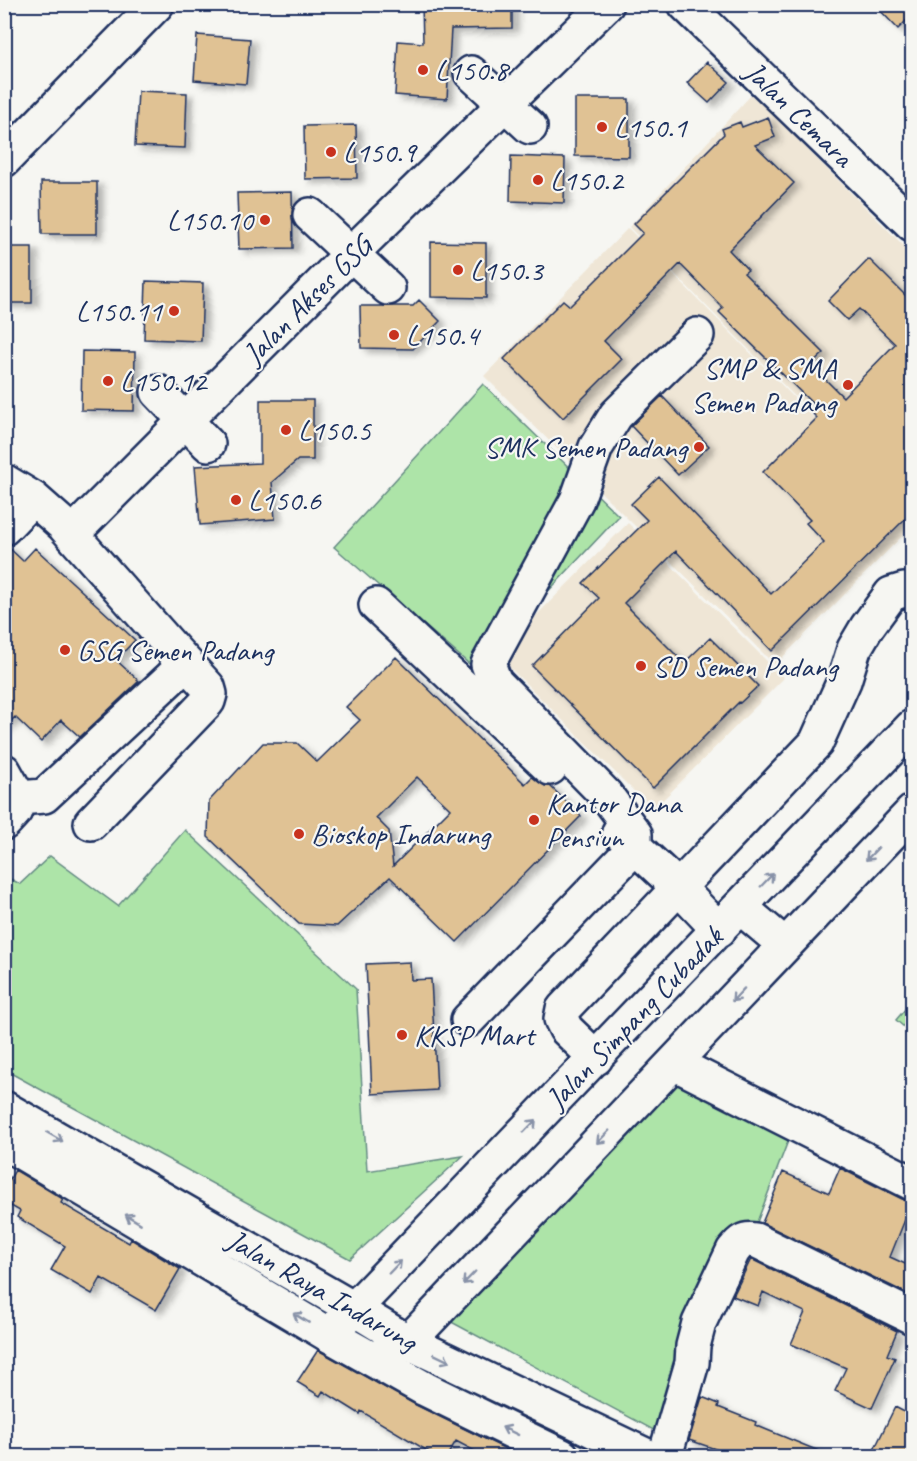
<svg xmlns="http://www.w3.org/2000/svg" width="917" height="1461" font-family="Caveat,sans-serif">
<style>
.built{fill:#efe6d6}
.green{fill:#ade4a8;stroke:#648a83;stroke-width:1.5}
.building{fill:#e0c294;stroke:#1b2f5e;stroke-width:1.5;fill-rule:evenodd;filter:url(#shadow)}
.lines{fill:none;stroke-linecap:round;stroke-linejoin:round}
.minor-casing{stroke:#1b2f5e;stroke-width:38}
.highway-casing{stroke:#1b2f5e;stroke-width:38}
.minor{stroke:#f6f6f2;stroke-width:33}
.highway{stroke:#f6f6f2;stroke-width:33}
.oneway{stroke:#8892a8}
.poi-dot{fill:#c8321e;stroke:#f6f6f2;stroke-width:2}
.labels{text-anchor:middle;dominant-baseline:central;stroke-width:4.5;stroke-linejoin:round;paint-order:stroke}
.poi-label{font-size:30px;fill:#1b2f5e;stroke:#f6f6f2;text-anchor:start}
.street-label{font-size:30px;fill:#1b2f5e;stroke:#f6f6f2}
</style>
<defs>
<filter id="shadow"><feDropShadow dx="6" dy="4" stdDeviation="3" flood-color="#0004"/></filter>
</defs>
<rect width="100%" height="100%" fill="#f6f6f2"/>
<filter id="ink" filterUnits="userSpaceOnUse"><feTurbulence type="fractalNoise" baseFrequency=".0167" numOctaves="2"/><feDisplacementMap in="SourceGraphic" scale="12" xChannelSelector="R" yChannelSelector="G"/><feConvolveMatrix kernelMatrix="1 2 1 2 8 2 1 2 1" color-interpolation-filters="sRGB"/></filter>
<g filter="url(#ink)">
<path class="built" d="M752 94 912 254V516L629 227Z
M628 228 912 518V526L775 665 484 376Z
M628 523 784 678 653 810 497 655Z"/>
<path class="green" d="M483 384 619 516 475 669 334 547Z
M185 830 356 989 367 1171 463 1156 350 1259 5 1070V876L20 884 50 856 118 906Z
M912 1001V1034L896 1020Z
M664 1068 791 1133 757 1222 734 1228 695 1290 678 1350 659 1433 429 1310Z"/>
<path class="building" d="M422 4H512V28L451 29 447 99 395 95 398 41 423 43Z
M874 4H912V15L898 29Z
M197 35 250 39 246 84 194 80Z
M707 62 729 82 709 103 687 83Z
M138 91 187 93 185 148 135 146Z
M575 99H629V157L575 156Z
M768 117 775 137 755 145 794 183 729 250 748 270 744 273 824 353 811 365 843 397 895 344 859 309 847 320 828 301 869 259 912 302V512L772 651 676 551 624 603 684 663 710 638 758 686 740 703 739 702 653 788 532 666 599 598 583 583 647 520 631 504 659 477 771 594 824 542 806 523 810 520 763 472 817 418 812 413 817 408 719 312 723 308 680 264 604 341 622 359 563 418 504 359 563 300 570 306 643 233 634 224 724 134 722 129 740 122 742 127Z
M356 125 357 178 305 179 304 126Z
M511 156 565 158 564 203 510 201Z
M41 182H97V234H42Z
M292 192 293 248 239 249 237 193Z
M431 242 486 243V298L431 297Z
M4 247H32V303H4Z
M146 281 203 283 201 341 144 339Z
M419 300 440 321 413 349 361 348 360 306H413Z
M82 351 135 352 134 411 81 410Z
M662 396 709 446 678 475 631 426Z
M260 400H313V460H298L272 482 275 519 200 525 195 466 260 463Z
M4 546H7L23 561 35 548 135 640 116 660 139 681 80 737 61 720 41 742 15 717 4 728Z
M396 657 525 784 532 777 545 786H550L581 816 457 942 390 877 337 926 299 924 208 837 209 801 263 743H297L317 762 360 720 346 707ZM417 777 450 809 393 866 389 831 376 818Z
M410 962 411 980 431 979 437 1090 372 1094 366 964Z
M840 1168 904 1200 912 1202 890 1257 912 1267V1296L762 1223 783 1172 829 1193Z
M15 1170 63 1199 61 1203 129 1243 131 1239 180 1269 156 1310 101 1278 92 1294 51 1270 65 1246 17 1217 20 1211 4 1202V1189Z
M751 1259 897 1331 887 1355 895 1358 872 1408 835 1391 846 1368 791 1344 805 1312 763 1292 758 1306 733 1296Z
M318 1350 416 1405 520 1456H484L456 1441 447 1456H436L361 1411 360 1414 323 1391 320 1396 297 1382Z
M702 1397 719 1404 718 1407 756 1422 755 1425 831 1456H736L689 1440Z
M895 1407 912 1416V1443L906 1456H871Z"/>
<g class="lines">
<g class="minor-casing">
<path id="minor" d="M685 4 912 224
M471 73 530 127
M4 160 157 4
M310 215 388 288
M158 392 208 444
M4 481 34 499
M4 528 29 502 34 499 69 530 79 527 352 253 607 4
M376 605 550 768
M4 771 19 798 15 811 4 823
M19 798 44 796 175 674 179 665 174 650 65 527
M91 823 208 701 210 694 208 687 174 650
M619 832 679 888 719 930
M740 907 785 945
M468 1020 635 847V834L606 795 495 682 488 664 577 500 596 447 616 415 697 335
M596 1058 566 1029 561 1019 563 1009 816 743 844 681 854 649 867 627 891 594 904 590 912 592
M674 1063 912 1183
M329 1335 912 727
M384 1353 408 1342 912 812
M665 1456 692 1363 693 1346 699 1323 733 1251C740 1242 744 1238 755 1240L912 1317"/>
</g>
<g class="highway-casing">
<path id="highway" d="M4 1108 354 1309 408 1342 647 1456
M4 1142 329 1335 425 1389 562 1456"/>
</g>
<use href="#minor" class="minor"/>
<use href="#highway" class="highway"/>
</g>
<defs><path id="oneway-shaft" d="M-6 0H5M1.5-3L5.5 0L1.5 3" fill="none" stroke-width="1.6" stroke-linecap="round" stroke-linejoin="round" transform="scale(1.5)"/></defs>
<g class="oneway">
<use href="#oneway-shaft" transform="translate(872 854) rotate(134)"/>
<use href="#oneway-shaft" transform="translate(767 880) rotate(-46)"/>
<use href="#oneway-shaft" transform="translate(738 995) rotate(133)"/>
<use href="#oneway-shaft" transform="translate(530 1126) rotate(-46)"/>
<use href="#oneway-shaft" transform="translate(55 1137) rotate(30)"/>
<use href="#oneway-shaft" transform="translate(603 1137) rotate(134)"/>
<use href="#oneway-shaft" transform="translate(133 1219) rotate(-149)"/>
<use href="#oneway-shaft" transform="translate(395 1267) rotate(-46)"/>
<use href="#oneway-shaft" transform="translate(469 1278) rotate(134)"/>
<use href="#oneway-shaft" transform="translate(301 1318) rotate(-149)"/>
<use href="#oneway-shaft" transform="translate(442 1358) rotate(26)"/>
<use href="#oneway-shaft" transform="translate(510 1431) rotate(-154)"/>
</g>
</g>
<g class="poi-dot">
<circle cx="423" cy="70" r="6"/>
<circle cx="602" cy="127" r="6"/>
<circle cx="331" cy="152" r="6"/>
<circle cx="538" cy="180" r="6"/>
<circle cx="265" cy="220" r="6"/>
<circle cx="458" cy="270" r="6"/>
<circle cx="174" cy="311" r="6"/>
<circle cx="394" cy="335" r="6"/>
<circle cx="108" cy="381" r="6"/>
<circle cx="848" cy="385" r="6"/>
<circle cx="286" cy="430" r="6"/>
<circle cx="699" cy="447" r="6"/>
<circle cx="236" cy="500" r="6"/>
<circle cx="65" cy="650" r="6"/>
<circle cx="641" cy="666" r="6"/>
<circle cx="534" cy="820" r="6"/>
<circle cx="299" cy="834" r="6"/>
<circle cx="402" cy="1035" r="6"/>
</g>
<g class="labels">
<g class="poi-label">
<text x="435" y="70">L150.8</text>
<text x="614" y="127">L150.1</text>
<text x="343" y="152">L150.9</text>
<text x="550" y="180">L150.2</text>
<text x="253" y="220" text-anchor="end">L150.10</text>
<text x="470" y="270">L150.3</text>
<text x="162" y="311" text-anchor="end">L150.11</text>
<text x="406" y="335">L150.4</text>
<text x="836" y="368" text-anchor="end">SMP &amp; SMA<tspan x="836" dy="34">Semen Padang</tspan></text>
<text x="120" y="381">L150.12</text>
<text x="298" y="430">L150.5</text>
<text x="687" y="447" text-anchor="end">SMK Semen Padang</text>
<text x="248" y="500">L150.6</text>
<text x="77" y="650">GSG Semen Padang</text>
<text x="653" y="666">SD Semen Padang</text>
<text x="546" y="803">Kantor Dana<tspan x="546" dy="34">Pensiun</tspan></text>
<text x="311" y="834">Bioskop Indarung</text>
<text x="414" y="1035">KKSP Mart</text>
</g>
<g class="street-label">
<text transform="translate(799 114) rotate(44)">Jalan Cemara</text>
<text transform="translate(307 300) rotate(-45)">Jalan Akses GSG</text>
<text transform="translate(634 1018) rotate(-46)">Jalan Simpang Cubadak</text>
<text transform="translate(322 1290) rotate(30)">Jalan Raya Indarung</text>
</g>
</g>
<rect width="917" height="1461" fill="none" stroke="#f6f6f2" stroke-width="24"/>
<rect x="12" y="12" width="893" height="1437" fill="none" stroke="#1b2f5e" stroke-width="2" filter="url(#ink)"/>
</svg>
